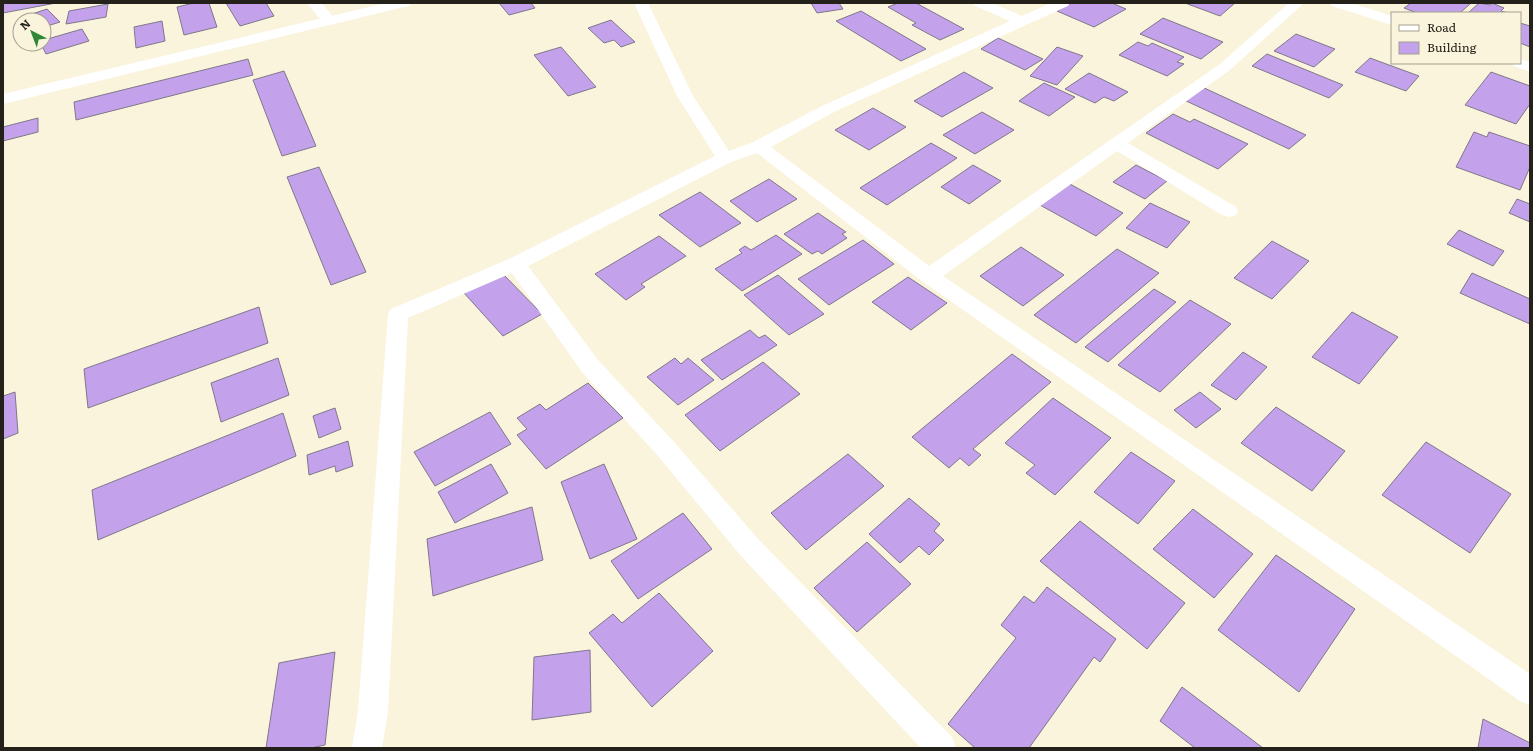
<svg xmlns="http://www.w3.org/2000/svg" width="1533" height="751" font-family="Literata,serif">
<style>
.building{fill:#c4a2eb;stroke:#7f778a}
.lines{fill:none;stroke-linecap:round;stroke-linejoin:round}
.minor{fill:#fff;fill-rule:evenodd}
.tertiary{fill:#fff;fill-rule:evenodd}
</style>
<rect width="100%" height="100%" fill="#faf4dd"/>
<path class="building" d="M3 3H56L3 13Z
M194 3H209L217 27 184 35 177 7Z
M226 3H266L274 16 240 26Z
M499 3H531L535 8 509 15Z
M811 3H839L843 9 817 13Z
M898 3H916L964 29 940 40 912 25 916 23 888 7Z
M1071 3H1112L1126 9 1094 27 1057 11Z
M1185 3H1235L1220 16Z
M1411 3H1471L1460 13H1417L1404 8Z
M1479 3 1490 5 1492 3 1504 8 1501 11 1508 13H1468Z
M108 4 106 17 66 24 69 11Z
M47 9 60 22 44 27V20H25L23 17Z
M861 11 926 49 901 61 836 21Z
M1163 18 1223 42 1201 59 1140 34Z
M611 20 635 42 621 47 614 40 604 43 588 28Z
M162 21 165 41 136 48 134 27Z
M1520 23 1530 26V47L1520 43Z
M82 29 89 41 46 54 41 44H44V40Z
M1296 34 1335 49 1314 67 1274 51Z
M998 38 1043 59 1025 70 981 49Z
M1138 42 1148 46 1152 43 1184 57 1177 62 1184 64 1167 76 1119 55Z
M561 47 596 87 568 96 534 55Z
M1057 47 1083 56 1057 85 1030 76Z
M1267 54 1343 85 1329 98 1252 66Z
M1370 58 1419 76 1406 91 1355 72Z
M248 59 253 75 76 120 74 102Z
M284 71 316 146 282 156 253 80Z
M964 72 993 88 942 117 914 101Z
M1491 72 1530 86V104L1516 124 1465 105Z
M1089 73 1128 92 1114 101 1104 97 1095 103 1065 89Z
M1044 83 1075 97 1049 116 1019 101Z
M1200 86 1306 135 1289 149 1182 99Z
M873 108 906 127 869 150 835 130Z
M982 112 1014 130 975 154 943 135Z
M1173 114 1190 122 1194 119 1248 144 1218 169 1146 133Z
M38 118V132L3 141V127Z
M1474 132 1487 137 1489 132 1530 146V167L1520 190 1456 167Z
M931 143 957 158 887 205 860 188Z
M973 165 1001 181 969 204 941 187Z
M1136 165 1167 181 1145 199 1113 182Z
M319 167 366 272 331 285 287 177Z
M769 179 797 199 757 222 730 201Z
M1068 183 1123 213 1096 236 1040 205Z
M700 192 741 223 700 247 659 215Z
M1517 199 1530 204V222L1509 213Z
M1150 203 1190 222 1167 248 1126 228Z
M818 213 846 232 842 234 847 238 822 254 818 251 812 254 784 234Z
M1459 230 1504 251 1493 266 1447 244Z
M776 235 802 254 742 291 715 269 742 253 739 250 745 246 751 250Z
M659 236 686 256 641 284 645 287 626 300 595 274Z
M863 240 894 264 829 305 798 279Z
M1272 241 1309 261 1272 299 1234 278Z
M1021 247 1064 275 1023 306 980 276Z
M1117 249 1159 273 1076 343 1034 315Z
M502 273 542 314 503 336 464 293Z
M1472 273 1530 299V324L1460 293Z
M778 275 824 314 789 335 744 295Z
M908 277 947 303 911 330 872 302Z
M1154 289 1176 302 1108 362 1085 347Z
M1190 300 1231 324 1160 392 1118 365Z
M259 307 268 343 88 408 84 369Z
M1352 312 1398 337 1359 384 1312 357Z
M750 330 759 338 765 335 777 345 722 380 701 360Z
M1243 352 1267 367 1236 400 1211 385Z
M1012 354 1051 382 973 449 981 455 969 466 960 458 949 468 912 437Z
M278 358 289 395 221 422 211 383Z
M675 358 681 364 688 358 714 380 678 405 647 377Z
M763 362 800 394 720 451 685 415Z
M588 383 623 418 546 469 517 435 527 429 517 418 540 404 546 410Z
M15 392 18 433 3 439V396Z
M1200 392 1221 409 1196 428 1174 410Z
M1053 398 1111 438 1055 495 1026 473 1035 465 1005 443Z
M1276 407 1345 451 1312 491 1241 443Z
M335 408 341 429 319 438 313 416Z
M490 412 511 444 435 486 414 452Z
M283 413 296 456 98 540 92 490Z
M348 441 353 466 336 472 335 466 309 475 307 455Z
M1426 442 1511 494 1470 553 1382 495Z
M1131 452 1175 481 1138 524 1094 492Z
M848 454 884 486 806 550 771 513Z
M491 464 508 493 455 523 438 492Z
M604 464 637 539 590 559 561 482Z
M909 498 940 524 934 531 944 540 929 555 919 546 900 563 869 534Z
M532 507 543 560 433 596 427 539Z
M1193 509 1253 554 1214 598 1153 549Z
M683 513 712 549 638 599 611 561Z
M1080 521 1185 603 1147 649 1040 561Z
M867 542 911 584 857 632 814 588Z
M1276 555 1355 609 1299 692 1218 630Z
M1047 587 1116 639 1100 662 1094 657 1029 748H975L948 724 1016 638 1001 625 1024 596 1034 603Z
M659 593 713 651 652 707 589 633 613 614 622 623Z
M590 650 591 712 532 720 534 657Z
M335 652 325 745 311 748H266L279 663Z
M1182 687 1263 748H1195L1160 721Z
M1483 719 1530 743V748H1478Z"/>
<g class="lines">
<path class="minor" d="M307 3H322L336 21 334 24 329 25 324 24Z
M634 3H648L693 96 729 151 753 142 822 106 1010 21 975 6 973 3H992L1022 16 1051 3H1070L1068 6 834 112 771 147 929 266 1220 64 1289 3H1304L1230 70 1128 143 1236 207 1238 211 1236 215 1229 217 1222 215 1117 151 943 276 1530 674V705L1520 701 922 281 757 153 731 162 528 266 598 360 674 442 759 540 952 737 956 748H921L741 556 658 456 582 372 512 273 408 318 388 711 382 748H352L358 711 388 314 391 309 509 259 715 156 677 96Z"/>
<path class="tertiary" d="M386 3H411L409 6 404 7 3 104V94Z
M1330 3H1351L1392 16V25L1332 6Z
M1520 59 1530 62V72L1514 66 1511 63H1520Z"/>
</g>
<rect width="1533" height="751" fill="none" stroke="#232119" stroke-width="8"/>
<rect x="1391" y="12" width="130" height="52" fill="#faf4dd" stroke="#a4a08f"/>
<rect x="1399" y="25" width="20" height="6" fill="#ffffff" stroke="#a4a08f"/>
<text x="1427" y="32" font-size="12" fill="#232119">Road</text>
<rect x="1399" y="42" width="20" height="12" fill="#c4a2eb" stroke="#a4a08f"/>
<text x="1427" y="52" font-size="12" fill="#232119">Building</text>
<g transform="translate(32 32) rotate(318)"><circle r="19" fill="#faf4dd" stroke="#a4a08f"/>
<path d="M0-3L7 15L0 10L-7 15Z" fill="#308837"/>
<text y="-6" font-size="11" font-weight="bold" text-anchor="middle" fill="#232119">N</text>
</g>
</svg>
